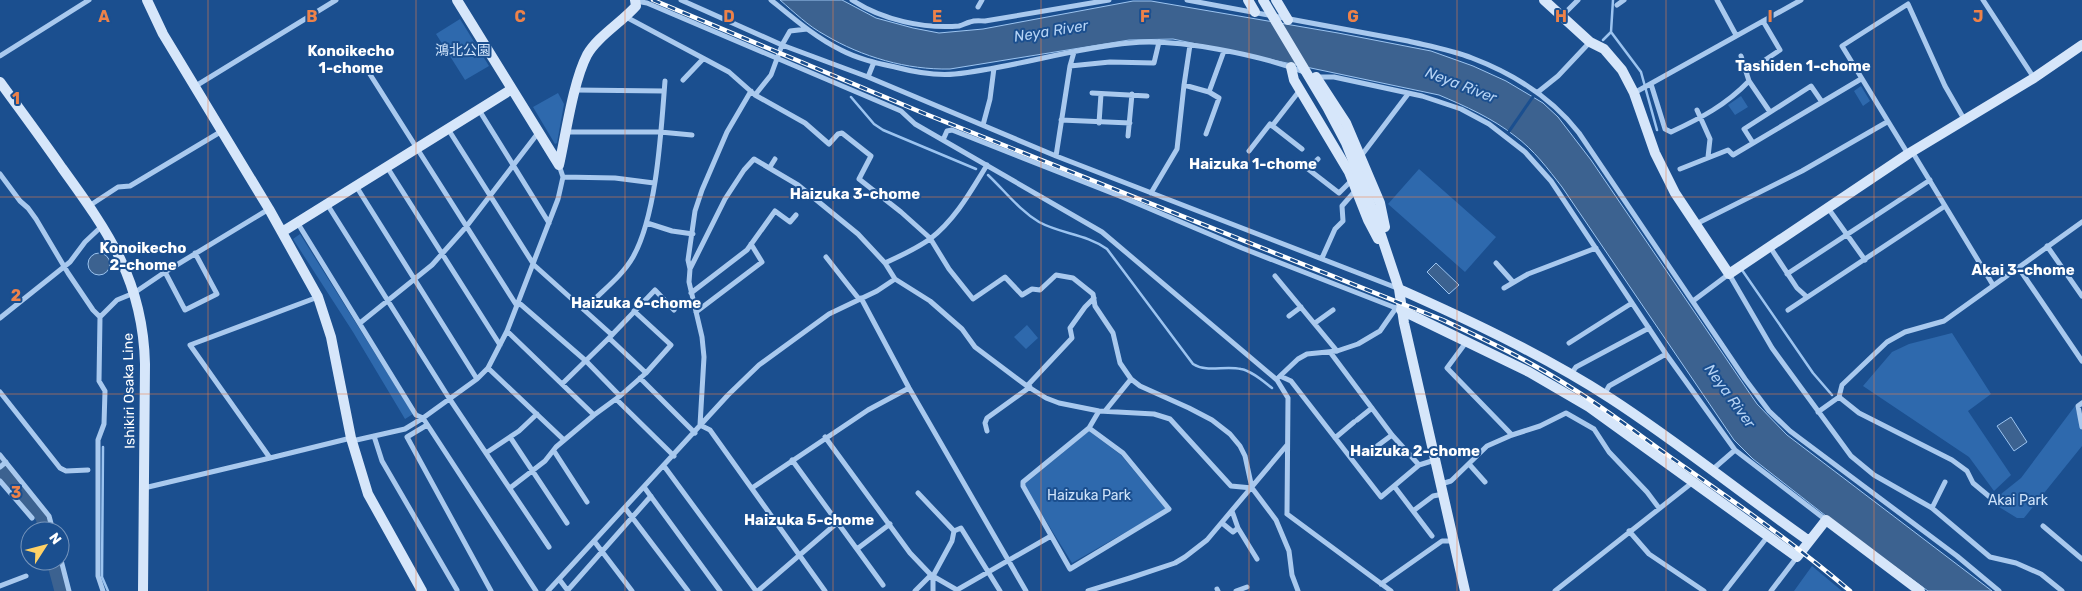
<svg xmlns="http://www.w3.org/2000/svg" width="2082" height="591" font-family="Rubik,'Noto Sans JP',sans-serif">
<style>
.green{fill:#2e69ad}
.water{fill:#3c6290;stroke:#9cc4f0}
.pier{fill:#1b4f8f}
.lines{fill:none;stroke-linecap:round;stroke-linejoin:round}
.stream{stroke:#9cc4f0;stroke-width:2.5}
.river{stroke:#3c6290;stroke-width:15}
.street{stroke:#a9c9ee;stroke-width:5}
.secondary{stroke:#d6e6fa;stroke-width:10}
.rail-casing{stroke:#fff;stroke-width:4.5}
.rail{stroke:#1b4f8f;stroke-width:2.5;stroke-dasharray:8;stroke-linecap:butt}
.secondary-bridge{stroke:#d6e6fa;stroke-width:10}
.grid{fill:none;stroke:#ee8249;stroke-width:1;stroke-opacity:0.55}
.labels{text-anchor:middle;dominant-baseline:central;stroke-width:4;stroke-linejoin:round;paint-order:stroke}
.park-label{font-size:14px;fill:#cfe3fa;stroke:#1b4f8f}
.street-label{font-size:14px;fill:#fff;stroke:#1b4f8f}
.water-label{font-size:15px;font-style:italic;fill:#b5d3f5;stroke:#1b4f8f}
.neighbourhood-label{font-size:15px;font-weight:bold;fill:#fff;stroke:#1b4f8f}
.grid-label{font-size:16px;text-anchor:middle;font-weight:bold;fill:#ee8249;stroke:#1b4f8f;stroke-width:4;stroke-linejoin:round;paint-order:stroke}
</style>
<rect width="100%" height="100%" fill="#1b4f8f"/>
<path class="green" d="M460 19 489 66 465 80 436 34Z
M1861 86 1870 101 1863 106 1854 91Z
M558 93 564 104 557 143 555 144 533 107Z
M1741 96 1748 107 1735 115 1728 105Z
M1419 169 1496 237 1465 272 1388 204Z
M300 234 413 414 405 419 353 332 293 239Z
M1027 325 1038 338 1026 349 1014 337Z
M1952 333 1991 394 1968 411 2011 475 1994 491 1969 457 1863 386 1892 352 1909 344Z
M2075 406 2082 431V446L2024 518H2017L1991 502 2021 478Z
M1089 431 1121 455 1166 509 1072 563 1025 487 1026 483Z
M1812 566 1842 591H1794Z"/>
<path class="water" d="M780 0H842L876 18 913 28 939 33 983 29 1133 1H1151L1338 33 1431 51 1473 66 1506 81 1543 103 1558 117 1591 160 1757 404 1787 435 1992 591H1928L1835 523 1753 459 1734 440 1562 187C1548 169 1534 150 1515 136 1492 118 1465 106 1439 95L1173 39 1129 40 950 69C907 70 862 57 825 35 808 26 794 12 780 0Z
M88 264a11 11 0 1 1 22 0a11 11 0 1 1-22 0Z
M1436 263 1459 285 1449 294 1427 272Z
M2011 417 2027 442 2014 451 1997 426Z"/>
<path class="pier" d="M1533 94 1536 95 1509 134 1506 133Z"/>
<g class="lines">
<path class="stream" d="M1613 0 1611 32 1641 72 1657 130
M1603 40 1611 32
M851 97 874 124 883 130 976 169
M988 175C1005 191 1019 210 1039 222 1061 234 1086 234 1107 249L1193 364C1207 373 1225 365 1241 369 1252 371 1263 381 1272 388
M1742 270 1813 373 1832 395
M103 447 102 577 108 591"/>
<path class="river" d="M0 466 43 517 46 531
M54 561 62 591"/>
<path class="street" d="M681 0 782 45 868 77 1056 156 1397 288
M771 0C793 18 816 38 841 50 858 59 877 63 895 67 914 72 935 76 955 74 1014 68 1071 48 1130 43 1177 38 1260 55 1304 72
M852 0C882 20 924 29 959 26 963 25 966 23 970 22 975 20 980 21 985 21L1109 0
M1187 0 1408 41C1429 46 1452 50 1472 58 1514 74 1552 98 1579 133L1745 379 1769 411 1790 431 1957 556 1999 591
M1717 0 1736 35
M1983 0 2034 78
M636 1 647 3 901 111 915 124 1102 232 1277 380 1288 398 1287 514
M1617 5 1624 0
M978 7 982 0
M626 17 729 72 755 95 805 123 829 144 838 134 842 133 871 156 859 179 901 212 930 238 949 269 973 299 1005 277 1022 295 1032 289 1040 290 1056 275 1073 278 1093 294 1095 306 1113 333 1120 363 1131 379 1140 386 1189 408 1212 420 1230 434 1240 446 1245 456 1252 488 1276 520 1289 551 1292 575 1298 591
M1561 17 1578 0
M0 56 89 0
M1741 56 1749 81 1770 112
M1070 66 1110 62 1154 63 1159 42
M366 68 517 306
M1747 72 1780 50 1763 21
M868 77 874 62
M1317 77H1334L1422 96 1461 109 1489 124 1525 152 1551 181 1666 354 1735 450 1826 520
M683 80 703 59
M1651 84 1665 129 1671 132C1701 118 1726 105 1749 81
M1184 85 1209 92 1219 98 1206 134
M194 87 336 0
M575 90 664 91
M1209 92 1224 51
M1538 92 1558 76 1590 42
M1092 93 1147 96
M1634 93 1801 0
M755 95 771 75 782 45 790 31 807 29
M479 110 549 223
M1697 110 1710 139 1708 157
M1061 120 1130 123
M1099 123 1101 94
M983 125 990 99 994 68
M1272 126 1300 90
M448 129 534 265 612 335
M566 132H660L692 135
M1128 136 1132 94
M943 140 947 131 952 130 1122 197 1242 248 1401 310
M1753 143 1744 129 1811 86 1822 102
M1249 151 1270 124 1302 149
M1913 153 1993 285
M1908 154 1842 46 1908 4 1945 86 1964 119
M1056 156 1070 66 1074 52
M1361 156 1408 94
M1318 159 1308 169 1339 193 1352 180
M387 167 500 345
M770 167 775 159
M1680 169 1728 150 1733 155 1861 79
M0 174 20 201 28 208 36 219 68 273 93 310 100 317 99 381 105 391 104 424 98 440V576L103 591
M563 177 615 178 654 183
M356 186 477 379
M1151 193 1177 149 1184 85 1190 45
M327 204 449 398 549 547
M89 206 118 187 130 186 222 131
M1828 208 1865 260
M297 222 416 415 423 418 477 379 488 368 507 331 558 199 563 177 559 165
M647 223 672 231 693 234
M1696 224 1802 171 1887 122
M2047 246 2082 296
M1770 247 1797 288 1807 297
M826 257 859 299
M1322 258 1335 229 1343 221 1342 206 1356 190
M885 263C900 256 916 249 930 239 955 220 971 191 987 165
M1496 263 1513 282
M2018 267 2082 361
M690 269 688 260 695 211 702 190 727 132 751 91
M165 272 185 310 217 294 195 253
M1787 274 1930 180
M1275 276 1337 351
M1504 288 1528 274 1596 248
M691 293 747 250 775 211 790 222 796 215
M318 297 190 345 270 458 351 438
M861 298 909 388 1026 591
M1693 301 1729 274 1772 348 1851 456 1874 475 1932 508 1990 557 2016 563 2041 574 2062 591
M518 302 586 361 620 396
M584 310C600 292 621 278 633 257 657 214 661 131 665 81
M1788 310 1945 206
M634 311 671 345 646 373
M696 312 762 262 751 244
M1289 316 1301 307
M100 317 117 300 134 293 165 272 269 209
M0 318 70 262 85 242 102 226
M360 323 432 265 466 227 538 133
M1315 323 1333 310
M507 331 594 415
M1467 341 1447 368 1512 435
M1569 343 1632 303
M1330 352 1392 435 1419 465
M488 368 564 440
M1571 374 1576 367 1649 328
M1280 376 1291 381 1381 497 1419 465 1435 460
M1279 377 1298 359 1307 354 1337 351 1358 344 1380 331 1396 308
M640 378 695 433
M562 384 609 338 655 290 674 310
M1027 386 1072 338 1070 328 1085 307 1094 298
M0 392 60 468 66 471 88 470
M1604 395 1609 386 1666 354
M1839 397 1859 413 1952 460 1967 471 1973 483 1991 498
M616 399 674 456
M2082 403 2078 406 2082 427
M1105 411 1131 379
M1818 412 1839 397 1842 385 1887 342 1905 332 1944 321 2082 222
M1357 420 1372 408
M427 425 407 437 491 591
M700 425 704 357 702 337 689 282 690 269 725 199 744 170 754 159 798 185 858 234 885 263 895 279 930 301 962 329 975 347 1027 386 1046 398 1059 403 1099 411 1154 414 1170 419 1231 486 1252 488
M700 425 710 430 825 591
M1089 428 1123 453 1169 509 1070 569 1023 486V482L1089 428 1099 411
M987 431 985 423 987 418 1030 387
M374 436 382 461 457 590
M510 437 567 523
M825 437 910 553 931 575 957 590 1051 536
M1335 438 1354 422
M352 441 405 429 423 418 536 591
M554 451 587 502
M1369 452 1392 435
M486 453 519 431 537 414
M0 455 49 516 53 531
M792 460 883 585
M1469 464 1485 482
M664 466 756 591
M0 467 6 462
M1712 470 1735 450
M0 481 32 518
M1441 484 1451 481 1487 446 1512 435 1540 426 1566 413 1594 429 1609 452 1647 492 1659 508
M1394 486 1432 536
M644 487 720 591
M144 488 270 458
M510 488 545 461 556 447 594 415 620 396 646 373 609 338
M752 488 868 410 909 388
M918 493 954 531 961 528 1000 591
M625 508 688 591
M1932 508 1945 482
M1413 511 1433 496 1443 494
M1287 514 1391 591
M1222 523 1233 532 1238 528 1232 511
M2043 526 2082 559
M1238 528 1257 559
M1629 531 1649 554 1704 591
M594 541 632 591
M857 549 890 524
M60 556 69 591
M559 579 568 591
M1381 584 1442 541H1454
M0 586 26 576
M1217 589 1218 591
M568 590 651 496
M548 591 728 395 759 365 829 314 877 291 895 279
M758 591 838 522
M915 591 931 575
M933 591V576L952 541 954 531
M1088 591 1130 578 1175 563 1185 557 1207 540 1287 445
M1236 591 1247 587
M1555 591 1693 482
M1725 591 1768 536
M1771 591 1797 557"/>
<path class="secondary" d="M147 0 163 34 269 209 318 297 331 337 351 438 368 494 422 591
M457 0 559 165
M1248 0 1255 12
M1276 0 1288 20
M1544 0 1590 42 1604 49 1622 70 1634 93 1655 153 1675 193 1729 274 1908 154 2034 78 2082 45
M1291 67 1294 80 1349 172 1368 220 1378 239
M1316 77 1346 123 1380 203 1385 227
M0 82C21 111 42 139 62 168 109 233 143 281 145 364L143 591
M559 165C566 134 573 82 587 55 597 37 622 22 636 6L635 0
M1373 211 1399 289 1404 323 1465 591
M282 232 512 89
M1399 289C1471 321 1543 355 1610 398 1678 442 1742 494 1809 541
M1401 310 1529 372 1589 407 1797 557 1826 520 1920 591"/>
<g class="rail-casing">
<path id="rail" d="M653 0 923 113 1443 320C1486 340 1530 361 1570 387 1606 409 1639 435 1673 459 1733 501 1794 543 1850 591"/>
</g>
<use href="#rail" class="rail"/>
<path class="secondary-bridge" d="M1263 0 1327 107 1346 143 1373 211"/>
</g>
<path class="grid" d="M208 0V591M416 0V591M625 0V591M833 0V591M1041 0V591M1249 0V591M1457 0V591M1666 0V591M1874 0V591M0 197H2082M0 394H2082"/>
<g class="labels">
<g class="park-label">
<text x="463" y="50">鴻北公園</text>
<text x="1089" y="495">Haizuka Park</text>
<text x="2018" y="500">Akai Park</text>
</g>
<g class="street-label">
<text transform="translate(129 391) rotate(-91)">Ishikiri Osaka Line</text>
</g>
<g class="water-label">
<text transform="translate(1051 31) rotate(-9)">Neya River</text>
<text transform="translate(1461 85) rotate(21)">Neya River</text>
<text transform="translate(1730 396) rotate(54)">Neya River</text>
</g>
<g class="neighbourhood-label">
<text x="351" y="51">Konoikecho<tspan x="351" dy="17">1-chome</tspan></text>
<text x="1803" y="66">Tashiden 1-chome</text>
<text x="1253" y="164">Haizuka 1-chome</text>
<text x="855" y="194">Haizuka 3-chome</text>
<text x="143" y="248">Konoikecho<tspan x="143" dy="17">2-chome</tspan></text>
<text x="2023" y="270">Akai 3-chome</text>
<text x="636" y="303">Haizuka 6-chome</text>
<text x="1415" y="451">Haizuka 2-chome</text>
<text x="809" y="520">Haizuka 5-chome</text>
</g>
</g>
<g class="grid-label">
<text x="104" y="22">A</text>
<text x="312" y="22">B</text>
<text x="520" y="22">C</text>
<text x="729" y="22">D</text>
<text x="937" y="22">E</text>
<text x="1145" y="22">F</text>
<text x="1353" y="22">G</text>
<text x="1561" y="22">H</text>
<text x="1770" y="22">I</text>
<text x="1978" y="22">J</text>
<text x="16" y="104">1</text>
<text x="16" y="301">2</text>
<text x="16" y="498">3</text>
</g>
<g transform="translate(45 546) rotate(54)"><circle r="24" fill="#1b4f8f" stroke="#7695bc"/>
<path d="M0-4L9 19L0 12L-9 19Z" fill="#ffd166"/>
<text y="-8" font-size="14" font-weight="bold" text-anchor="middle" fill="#ffffff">N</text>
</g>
</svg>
